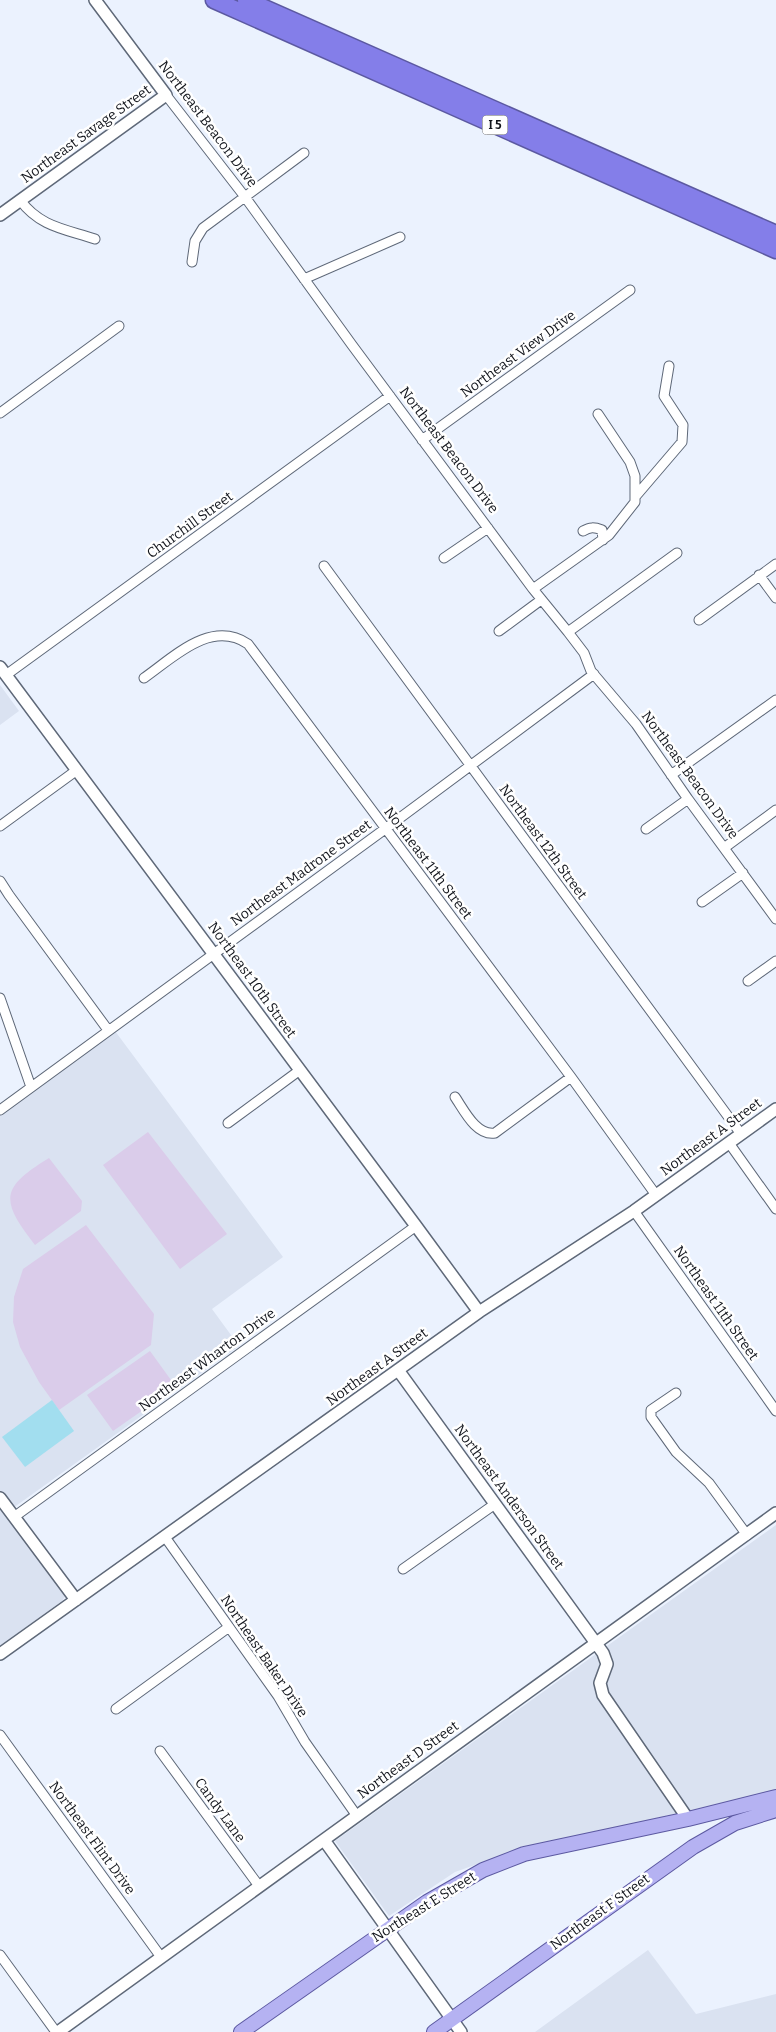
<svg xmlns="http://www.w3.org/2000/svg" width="776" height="2032" font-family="Bitter,serif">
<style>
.built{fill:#dae2f1}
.green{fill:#daccea}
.water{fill:#a2deef}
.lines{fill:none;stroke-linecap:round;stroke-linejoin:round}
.minor-casing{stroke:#5e6878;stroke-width:11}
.tertiary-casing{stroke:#5e6878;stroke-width:14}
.primary-casing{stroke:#5c59a1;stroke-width:16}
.motorway-casing{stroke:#5c59a1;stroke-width:19}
.minor{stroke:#fff;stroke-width:9}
.tertiary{stroke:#fff;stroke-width:11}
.primary{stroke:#b5b2f2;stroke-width:14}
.motorway{stroke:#847ee9;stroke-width:16}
.labels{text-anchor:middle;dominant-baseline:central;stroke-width:5;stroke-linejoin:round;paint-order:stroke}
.shield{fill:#fff;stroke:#585a5f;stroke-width:1}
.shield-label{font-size:12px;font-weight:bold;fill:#11141b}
.street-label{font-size:14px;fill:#11141b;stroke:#fff}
</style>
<rect width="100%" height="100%" fill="#ebf2fe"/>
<path class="built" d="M0 685 19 711 0 725Z
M115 1031 283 1257 212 1309 239 1346 6 1513 66 1595 62 1601 0 1646V1115Z
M776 1525V1790L506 1854 455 1872 389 1916 335 1841Z
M648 1950 696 2014 776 1994V2032H535Z"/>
<path class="green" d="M148 1132 227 1234 180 1269 103 1165Z
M49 1158 82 1201 81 1211 35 1245C0 1200 0 1188 49 1158Z
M86 1225 154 1314 151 1345 59 1410 39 1382 20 1347 13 1322 14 1297 23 1269Z
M150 1351 176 1387 113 1431 87 1395Z"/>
<path class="water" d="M52 1400 74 1431 25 1467 2 1437Z"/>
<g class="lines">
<g class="minor-casing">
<path id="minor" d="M166 95 245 197 352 345 533 589 568 632 584 653 591 671 636 724 688 799 776 919
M20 200C40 227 65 229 95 239
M192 262 195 241 203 228 304 153
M304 279 400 237
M0 413 119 326
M422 440 630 290
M635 497 682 442 683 425 664 396 669 366
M583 531C590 527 594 527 602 530L603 540
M444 558 488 528
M324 566 741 1134
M759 575 776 598
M533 589 609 535 635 502V476L630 462 598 414
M699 620 776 564
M499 631 541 600
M568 632 677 553
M6 675 390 396
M144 678C174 657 211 619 248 644L571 1077 656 1195
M671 775 776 700
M0 826 77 770
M646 829 688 799
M724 848 776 810
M0 881 9 895 108 1030
M702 902 743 873
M748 981 776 961
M0 998 31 1087
M455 1097C464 1110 476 1136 495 1133L571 1077
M0 1110 385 829 594 674
M228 1123 300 1070
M729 1143 776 1209
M634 1211 776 1411
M676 1393 651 1410V1417L676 1452 709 1483 747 1535
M14 1517 416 1226
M165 1537 278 1696 305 1742 357 1816
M403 1569 495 1504
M116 1709 229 1627
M0 1735 161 1957
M160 1751 259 1886
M0 1955 56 2032"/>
</g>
<g class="tertiary-casing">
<path id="tertiary" d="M0 215 166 95 95 0
M0 667 416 1226 479 1312
M398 1370 603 1653 607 1664 600 1683 603 1695 688 1819
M0 1498 76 1600
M0 1654 479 1312 634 1211 776 1109
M324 1840 461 2032
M58 2032 776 1513"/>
</g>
<g class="primary-casing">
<path id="primary" d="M241 2032 427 1902 483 1870 524 1854 688 1819 776 1797
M434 2032 693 1847 735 1823 776 1810"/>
</g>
<g class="motorway-casing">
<path id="motorway" d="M214 0 776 250
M246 0 776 234"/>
</g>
<use href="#minor" class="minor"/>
<use href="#tertiary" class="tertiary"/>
<use href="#primary" class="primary"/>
<use href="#motorway" class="motorway"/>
</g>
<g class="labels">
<rect class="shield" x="482.5" y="115.5" width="25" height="19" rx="4"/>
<g class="shield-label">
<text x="495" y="125">I 5</text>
</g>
<g class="street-label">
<text transform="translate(208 124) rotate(53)">Northeast Beacon Drive</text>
<text transform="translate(86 134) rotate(-36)">Northeast Savage Street</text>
<text transform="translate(518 354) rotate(-36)">Northeast View Drive</text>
<text transform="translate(449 450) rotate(53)">Northeast Beacon Drive</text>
<text transform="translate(190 525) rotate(-36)">Churchill Street</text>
<text transform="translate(690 775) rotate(54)">Northeast Beacon Drive</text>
<text transform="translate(543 842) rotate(54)">Northeast 12th Street</text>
<text transform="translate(428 863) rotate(53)">Northeast 11th Street</text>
<text transform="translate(301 873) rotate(-36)">Northeast Madrone Street</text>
<text transform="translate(252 980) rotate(54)">Northeast 10th Street</text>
<text transform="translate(711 1137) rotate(-36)">Northeast A Street</text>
<text transform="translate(716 1303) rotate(55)">Northeast 11th Street</text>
<text transform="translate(207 1360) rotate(-36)">Northeast Wharton Drive</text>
<text transform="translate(377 1367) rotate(-36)">Northeast A Street</text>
<text transform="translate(509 1497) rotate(54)">Northeast Anderson Street</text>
<text transform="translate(264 1656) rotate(56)">Northeast Baker Drive</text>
<text transform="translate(408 1760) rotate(-36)">Northeast D Street</text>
<text transform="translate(220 1810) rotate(54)">Candy Lane</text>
<text transform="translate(92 1838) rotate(54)">Northeast Flint Drive</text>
<text transform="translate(424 1907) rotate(-32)">Northeast E Street</text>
<text transform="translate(600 1912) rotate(-36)">Northeast F Street</text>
</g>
</g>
</svg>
